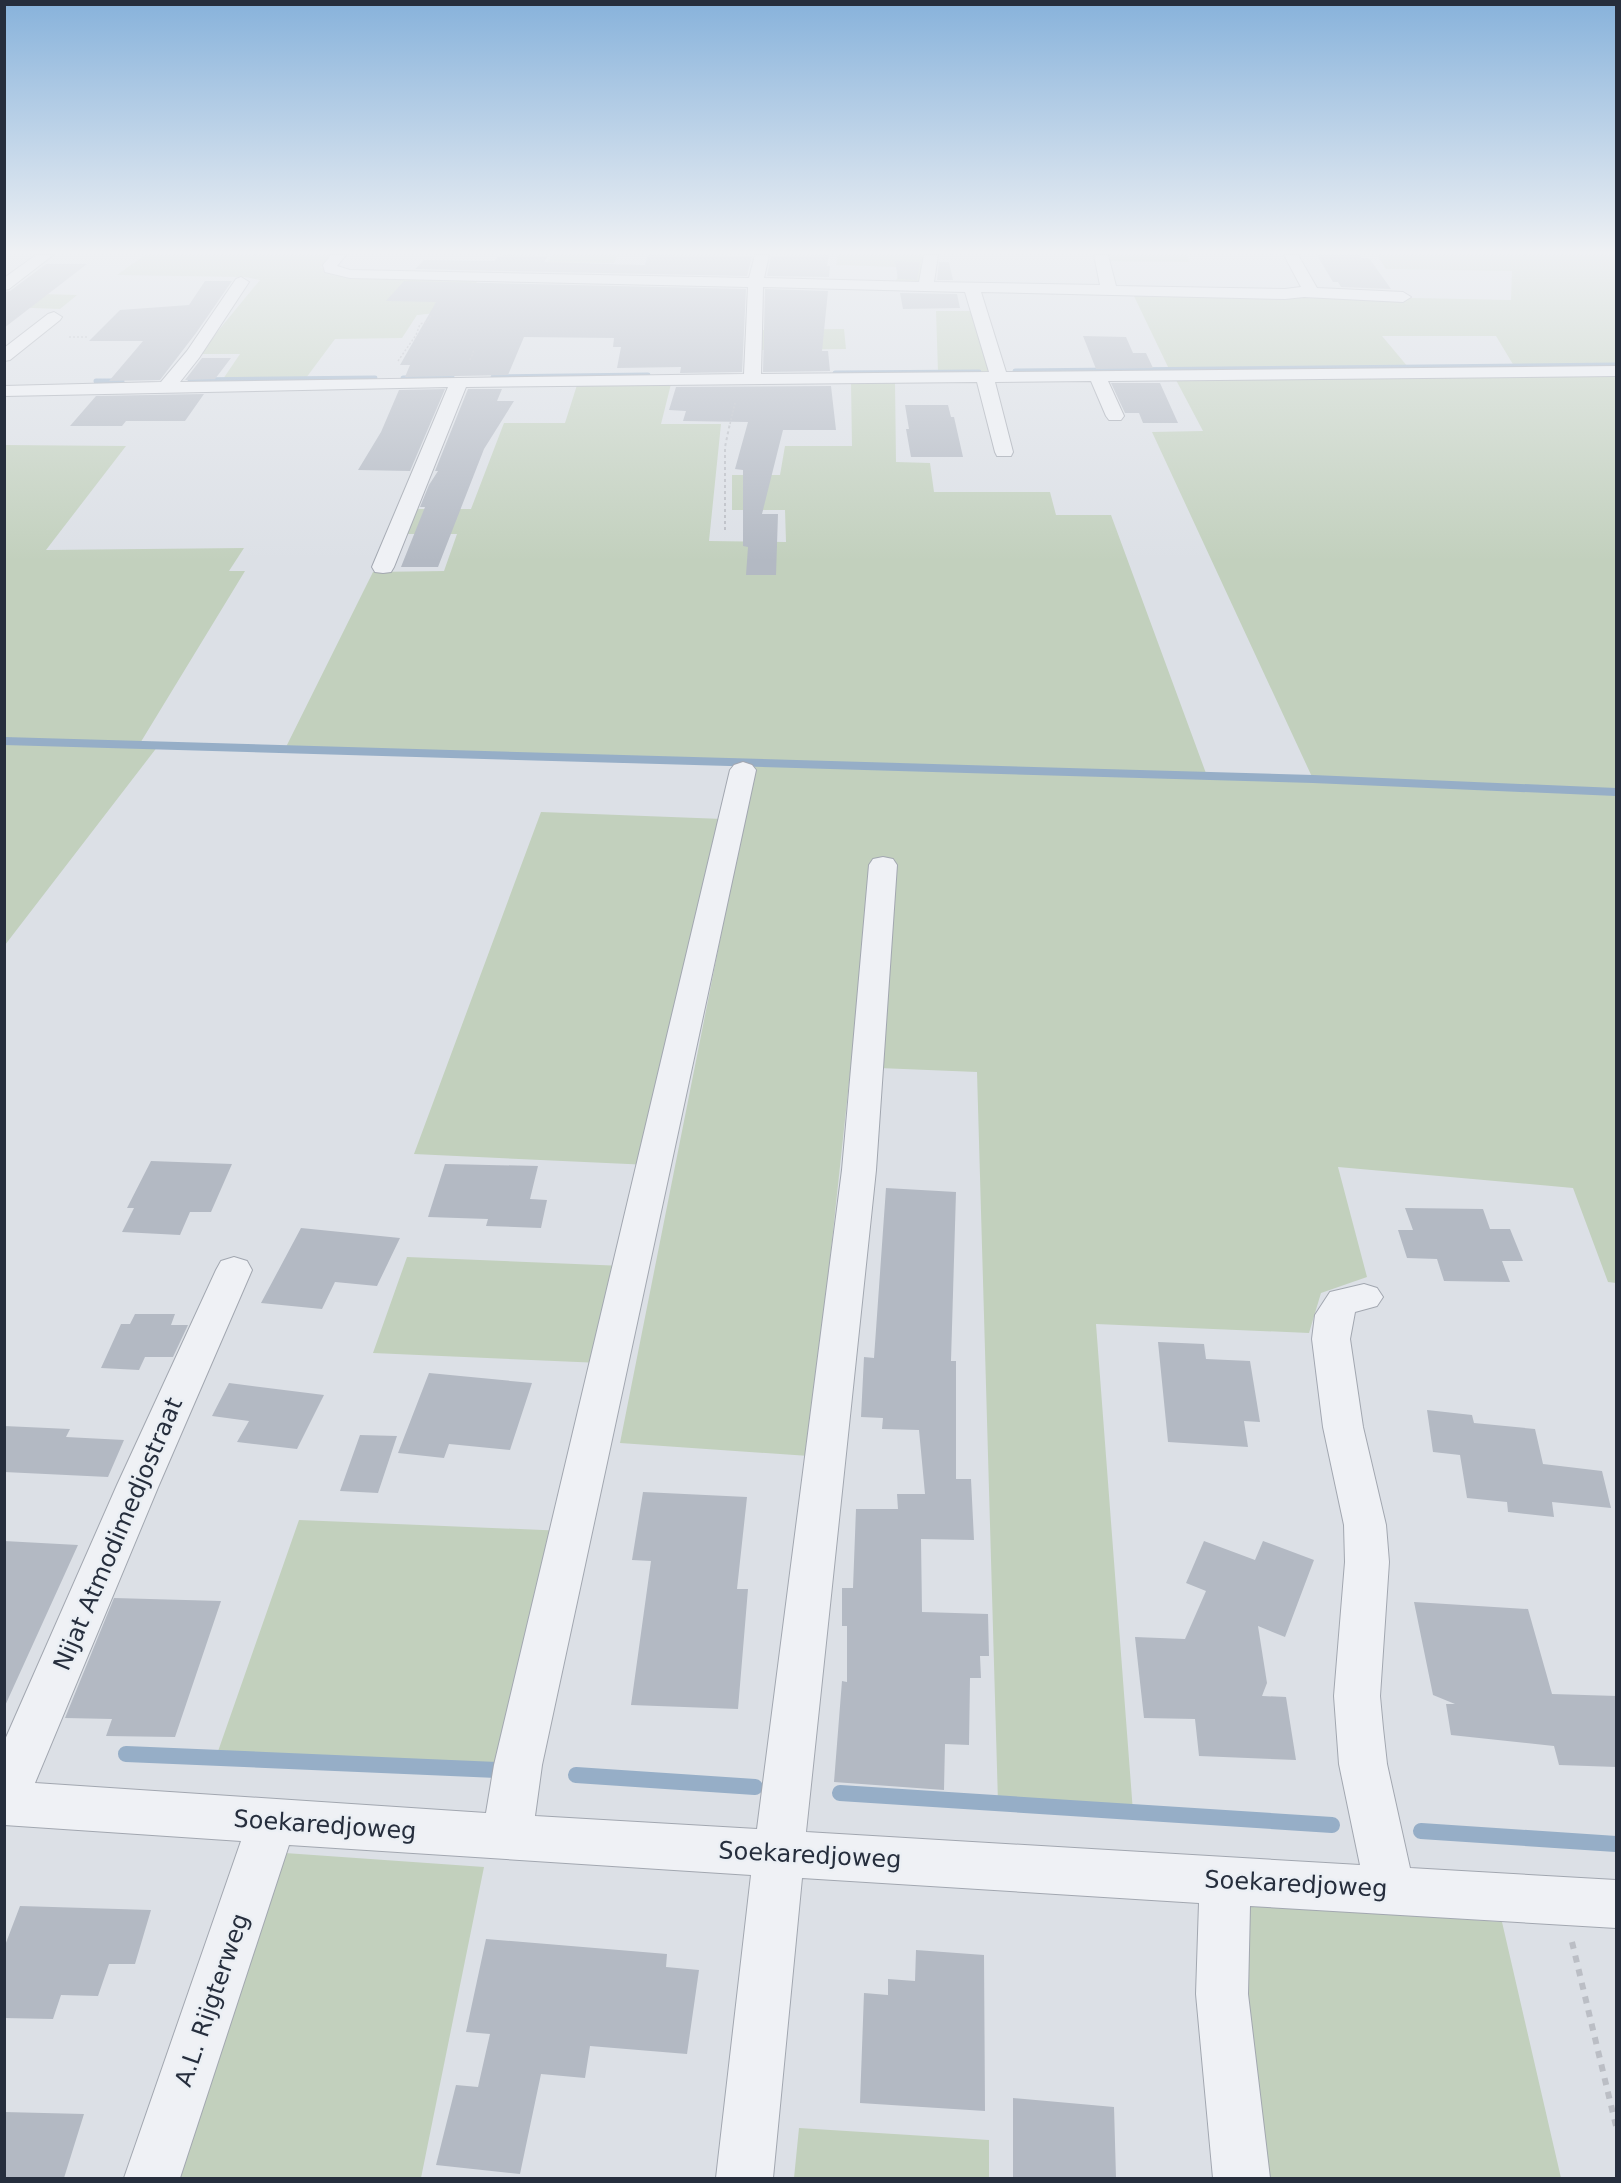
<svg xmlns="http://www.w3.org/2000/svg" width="1621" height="2183" font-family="'DejaVu Sans',sans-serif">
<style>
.green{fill:#c2d0bd}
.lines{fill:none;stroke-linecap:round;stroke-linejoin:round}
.stream-far2{stroke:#96aec7;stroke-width:5}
.stream-far1{stroke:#96aec7;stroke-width:8}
.stream{stroke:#96aec7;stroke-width:16}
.building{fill:#b3b9c3}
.minor-casing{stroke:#a2a7b0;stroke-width:2}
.path-far2{stroke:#bbbec5;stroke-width:1.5;stroke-dasharray:2 2;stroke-linecap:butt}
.path-far1{stroke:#bbbec5;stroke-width:2;stroke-dasharray:3 3;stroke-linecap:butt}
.path{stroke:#bbbec5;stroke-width:6;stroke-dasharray:7 7;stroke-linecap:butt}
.minor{fill:#eff1f5;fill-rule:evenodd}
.labels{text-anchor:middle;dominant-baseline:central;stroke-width:5;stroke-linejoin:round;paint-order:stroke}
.near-street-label{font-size:24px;fill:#262e3d;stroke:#ebeff4}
</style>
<rect width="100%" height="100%" fill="#dce0e6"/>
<path class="green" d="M145 255H331L321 267 328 272 479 279C455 311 458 311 417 315L402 338 335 339 306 378 223 379 240 354H199L260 280 245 277 117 275Z
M552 255H618L614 263 547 262Z
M838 255H926L923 285H895L900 267 836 265Z
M1107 255H1187L1189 262 1108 261Z
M1377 255H1616V365L1514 366 1496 336H1382L1408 367 1169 369 1132 292 1511 300 1512 271 1386 269Z
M5 293 77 295 60 309 5 307Z
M936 311H973L989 372H938Z
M844 329 846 349 761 350V330Z
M1616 375V1283L1608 1282 1573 1188 1338 1167 1367 1277 1321 1293 1309 1333 1096 1324 1133 1812 998 1803 977 1072 879 1068 893 859 873 858 809 1456 620 1443 755 764 285 749 373 572 444 571 457 534H403L413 509H471L504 423H565L577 385 671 384 661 424H721L709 541 786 542 785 510H732V475H780L785 446H852L851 382H895L896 462 930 463 934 492H1050L1056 515H1111L1207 776 1313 779 1152 432 1203 431 1176 380Z
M5 445 126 446 46 550 244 548 229 571H245L139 745 158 746 5 945Z
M541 812 723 819 650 1165 414 1154Z
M407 1257 624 1266 601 1363 373 1353Z
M299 1520 566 1531 511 1771 216 1757Z
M285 1853 484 1867 421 2178H166Z
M1245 1904 1502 1922 1561 2178H1263L1240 1994Z
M799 2128 989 2140V2178H794Z"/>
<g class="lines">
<path class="stream-far2" d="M1015 371 1616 365
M835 373 979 372
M493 377 648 375
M403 378 452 377
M190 380 375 378
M96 381H122"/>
<path class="stream-far1" d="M4 741 1313 779 1616 792"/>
<path class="stream" d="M126 1754 497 1770
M576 1775 755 1787
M840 1793 1332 1825
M1421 1831 1616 1844"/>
</g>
<path class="building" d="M504 255 548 256 544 262 645 265 648 255 752 256 747 276 415 269 424 260 495 261 497 257Z
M829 255 827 266H830L829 277 767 276 771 256Z
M1317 255H1359L1361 258H1369L1391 289 1341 287 1338 282H1333Z
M895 261 920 262 917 280 898 279Z
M939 262H949L953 280H937Z
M46 264H87L4 328V292L10 291Z
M205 281H232L196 333 160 380 109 381 143 341H89L120 310 189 305Z
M404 281 746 289 742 372 680 373 681 367 617 368 621 347H613L614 338 524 337 508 375 405 377 410 365H400L436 302 386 301Z
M765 289 828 291 822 351H828L830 371 763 372Z
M900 293 957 294 960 308 903 309Z
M1083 336 1126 337 1133 353H1146L1153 368 1096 369Z
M202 358H231L215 379 185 380Z
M1111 383H1160L1178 423H1143L1139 413H1125Z
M831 386 836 430H783L762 514H778L776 575H746L748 547 743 546V470L735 469 748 422 683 421 686 411 669 410 676 387Z
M445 389 410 471 358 470 381 432 399 390Z
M468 389H502L497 401H514L484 449 438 567H401L425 507H420L429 485 438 471H435Z
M204 394 185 421H126L122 426H70L96 396Z
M905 405H948L951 417H954L963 457H911L906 429H909Z
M151 1161 232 1164 211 1212H190L180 1235 122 1232 134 1208H127Z
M445 1164 538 1166 530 1199 547 1200 541 1228 486 1226 488 1219 428 1217Z
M886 1188 956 1192 951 1361H956V1479H971L974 1540 921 1539 922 1612 988 1614 989 1656H980L981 1678H970L969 1745 945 1744 944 1790 834 1782 842 1681 847 1682V1626H842V1588H853L856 1509H898L897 1494H925L919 1430 882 1429 883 1418 861 1417 864 1357 874 1358Z
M1405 1208 1483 1209 1490 1229H1510L1523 1261H1502L1510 1282 1444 1281 1437 1259 1407 1258 1398 1230H1413Z
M301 1228 400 1238 377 1286 335 1282 322 1309 261 1303Z
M135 1314H175L171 1325H188L173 1357H145L139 1370 101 1368 121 1324H130Z
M1158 1342 1204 1344 1206 1359 1250 1361 1260 1422 1244 1421 1248 1447 1168 1442Z
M429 1373 532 1383 510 1450 449 1444 444 1458 398 1453Z
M229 1383 324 1395 297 1449 237 1442 249 1421 212 1416Z
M1427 1410 1472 1415 1474 1423 1535 1429 1543 1464 1602 1471 1611 1508 1552 1502 1554 1517 1508 1512 1507 1502 1467 1498 1460 1455 1433 1452Z
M4 1426 70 1429 66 1437 124 1440 108 1477 4 1472Z
M360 1435 397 1436 378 1493 340 1491Z
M643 1492 747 1497 737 1589H748L738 1709 631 1705 651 1561 632 1560Z
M4 1541 78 1545 4 1708Z
M1204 1541 1255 1560 1263 1541 1314 1560 1285 1637 1258 1626 1267 1683 1262 1696 1286 1697 1296 1760 1199 1756 1195 1719 1144 1718 1135 1637 1185 1639 1206 1591 1186 1583Z
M114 1598 221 1601 175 1737 106 1736 112 1719 65 1718Z
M1414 1602 1528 1609 1552 1694 1617 1696V1767L1559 1765 1554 1746 1451 1735 1446 1704H1455L1433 1695Z
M20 1906 151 1910 135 1964H109L98 1996 61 1995 53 2019 4 2018V1948Z
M486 1939 667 1954 666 1967 699 1970 687 2054 590 2046 585 2078 541 2074 520 2174 436 2165 456 2085 478 2087 490 2034 466 2032Z
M916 1950 984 1955 985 2111 860 2103 864 1993 888 1995V1979L915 1981Z
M1013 2098 1114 2107 1116 2178H1013Z
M4 2112 84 2114 64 2178H4Z"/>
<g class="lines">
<g class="minor-casing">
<path id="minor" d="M36 255H53L9 289 4 290V278Z
M331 255H346L337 266 350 270 749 278 755 255H769L764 278 919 282 924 255H938L934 282 1100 285 1094 255H1108L1116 286 1285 289 1301 287 1284 255H1298L1317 288 1403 292 1411 297 1403 302 1304 297 1285 299 981 292 1006 372 1616 366V376L1108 381 1124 416 1121 420H1109L1106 416 1091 381 995 382 1013 452 1011 456H997L995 452 977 382 466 387 394 567 391 572 383 573 375 572 372 567 448 387 4 396V386L161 382 187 351 236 279 241 277 249 282 199 358 180 382 744 374 748 287 350 278 325 272 323 265ZM763 287 965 292 989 372 761 374Z
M54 312 62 317 60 320 10 360 4 361V348L48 314Z
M743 762 752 765 756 770 542 1765 535 1816 757 1829 842 1170 869 865 873 859 883 857 893 859 897 865 876 1170 806 1832 1360 1865 1339 1764 1334 1696 1345 1562 1344 1525 1323 1427 1312 1339 1315 1315 1330 1292 1364 1284 1377 1288 1383 1297 1377 1306 1355 1312 1350 1339 1363 1427 1386 1525 1389 1562 1380 1696 1383 1728 1387 1764 1410 1868 1616 1880V1928L1250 1906 1248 1994 1270 2178H1213L1196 1994 1199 1903 802 1878 773 2178H716L751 1875 289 1845 180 2178H124L241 1841 4 1825V1742L117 1485 216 1270 221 1261 234 1257 247 1261 252 1270 159 1485 35 1783 486 1813 494 1765 730 770 734 765Z"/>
</g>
<path class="path-far2" d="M69 337H87
M470 360 474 350
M398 361 416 335 420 324 427 322 431 315
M730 424 735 403"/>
<path class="path-far1" d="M725 530V447L730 423"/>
<path class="path" d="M1572 1942 1616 2126"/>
<use href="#minor" class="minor"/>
</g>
<linearGradient id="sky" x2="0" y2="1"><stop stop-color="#87b2db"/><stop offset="0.45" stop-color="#eff1f4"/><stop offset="1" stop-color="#eff1f4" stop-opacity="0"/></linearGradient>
<rect width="1621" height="561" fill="url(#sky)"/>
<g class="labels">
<g class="near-street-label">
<text transform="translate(118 1534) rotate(-67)">Nijat Atmodimedjostraat</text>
<text transform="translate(325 1825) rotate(4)">Soekaredjoweg</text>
<text transform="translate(810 1855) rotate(3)">Soekaredjoweg</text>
<text transform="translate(1296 1884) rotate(3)">Soekaredjoweg</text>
<text transform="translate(212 2000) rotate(-71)">A.L. Rijgterweg</text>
</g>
</g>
<rect width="1621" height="2183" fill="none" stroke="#262e3d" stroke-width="12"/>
</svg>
